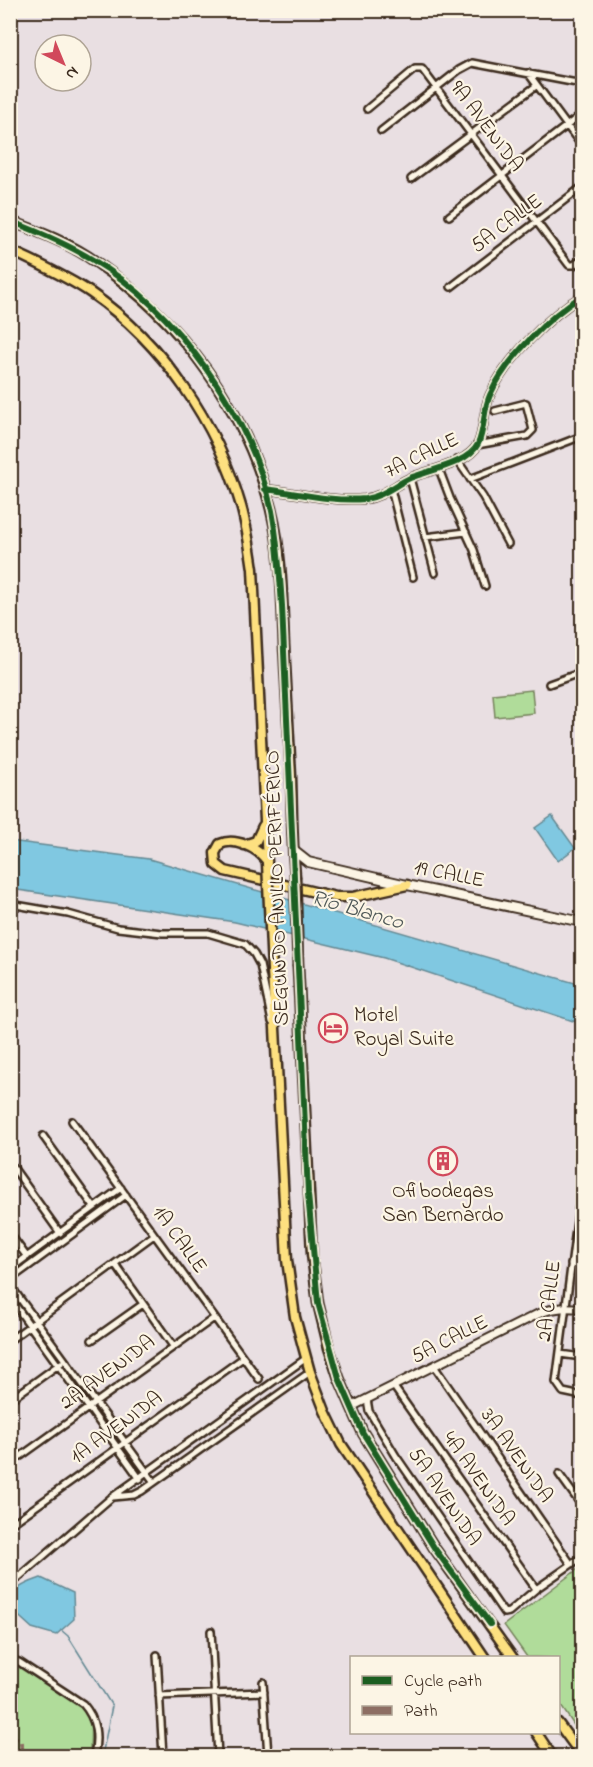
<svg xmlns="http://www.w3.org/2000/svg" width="593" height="1767" font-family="'Indie Flower',sans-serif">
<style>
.green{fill:#b0dc9a;stroke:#76835c;stroke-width:1.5}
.water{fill:#80c8e1;stroke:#648993;stroke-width:1.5}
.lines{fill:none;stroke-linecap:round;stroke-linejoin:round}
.stream{stroke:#648993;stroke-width:1.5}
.minor-casing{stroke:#3b2a1e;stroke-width:10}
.tertiary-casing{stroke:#3b2a1e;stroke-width:11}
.secondary-casing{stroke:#3b2a1e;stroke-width:12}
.primary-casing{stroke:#3b2a1e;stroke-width:13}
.minor{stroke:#fcf5e5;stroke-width:5}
.tertiary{stroke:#fcf5e5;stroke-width:7}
.secondary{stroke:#fcf5e5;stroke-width:8}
.primary{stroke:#fde080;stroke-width:8}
.primary-bridge-casing{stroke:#3b2a1e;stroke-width:13;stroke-linecap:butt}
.primary-bridge{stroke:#fde080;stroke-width:8}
.quiet{stroke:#8d6e63;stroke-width:4.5;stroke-dasharray:9 4.5;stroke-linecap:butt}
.cycleway-casing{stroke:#fcf5e5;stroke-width:10}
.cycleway{stroke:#1b5e20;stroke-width:6}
.labels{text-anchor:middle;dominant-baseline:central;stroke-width:4.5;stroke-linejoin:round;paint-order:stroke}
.street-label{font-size:21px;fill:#3b2a1e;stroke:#fcf5e5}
.poi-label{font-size:21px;fill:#3b2a1e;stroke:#fcf5e5;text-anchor:start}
.water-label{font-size:22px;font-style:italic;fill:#505958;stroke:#fcf5e5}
</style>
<rect width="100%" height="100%" fill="#e9dfe2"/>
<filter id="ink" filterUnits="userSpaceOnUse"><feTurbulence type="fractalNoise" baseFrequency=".0167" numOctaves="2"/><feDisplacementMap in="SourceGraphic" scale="12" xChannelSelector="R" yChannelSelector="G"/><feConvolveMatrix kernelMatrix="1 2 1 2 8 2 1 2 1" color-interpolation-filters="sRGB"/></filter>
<g filter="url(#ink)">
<path class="green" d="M532 690 534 713 495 717 493 694Z
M582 1566V1565V1737L559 1703 558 1658 527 1657 504 1625Z
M10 1659 19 1662 91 1713 90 1756H11Z"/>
<path class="water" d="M552 816 575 848 558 861 535 828Z
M10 841 149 859 582 985V1024L384 958 235 922 11 889Z
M41 1578 73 1593 74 1619 56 1635 32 1628 11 1609C10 1588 24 1584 41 1578Z"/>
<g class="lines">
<path class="stream" d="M61 1630 68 1636 112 1706 102 1756"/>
<g class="minor-casing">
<path id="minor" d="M528 73 582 146
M367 109 415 69H422L569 265H574L582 259
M381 131 459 70 472 63 582 84
M411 179 536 86
M449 216 582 114
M451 287 582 187
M477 445 527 436 533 430 526 403 495 411
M457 460 483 497 508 544
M439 469 450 498 474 550 485 586
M410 478 435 573
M470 479 582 436
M391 489 413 577
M425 537 466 532
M549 684 582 672
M10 904 68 914 118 928 162 933H208L245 944 254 954 260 965 272 1022
M72 1121 259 1379
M43 1136 94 1207
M10 1163 60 1233
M582 1183 556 1382 563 1392 582 1396
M10 1234 27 1257
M115 1264 173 1346
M571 1264 582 1265
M10 1269 121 1188
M11 1279 126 1195
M10 1285 154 1482
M10 1298 140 1479
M10 1340 154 1235
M92 1340 143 1304
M560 1354 582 1357
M434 1366 571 1564
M394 1387 536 1589
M367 1399 369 1411 396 1456 504 1613 509 1612 536 1589 582 1557
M10 1400 61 1363
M21 1456 214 1318
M559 1474 582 1506
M113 1497 134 1495 142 1491 310 1372
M10 1525 243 1358
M10 1585 112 1497 305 1359
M211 1631 218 1756
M157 1655 163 1756
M10 1659 19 1662 83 1704C97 1720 98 1737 94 1756
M263 1682 268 1756
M159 1696 264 1692"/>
</g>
<g class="tertiary-casing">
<path id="tertiary" d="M265 489C297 493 332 502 365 499 382 497 395 485 410 478 429 470 468 464 478 444 485 429 483 410 490 395 506 359 549 316 582 296
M351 1407 540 1313C555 1307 567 1307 582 1309"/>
</g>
<g class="secondary-casing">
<path id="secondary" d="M294 851 308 862 407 885 582 922"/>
</g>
<g class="primary-casing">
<path id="primary" d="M10 221C40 232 71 244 96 262 181 320 246 408 271 509 282 553 282 600 284 645 286 689 289 732 291 776 292 810 292 843 295 876
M10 250C38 264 66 276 91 293 163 343 217 423 241 506 247 527 250 548 253 569L267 863
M244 845 256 841 263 826
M267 861C258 848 235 837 220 844L215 853 216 864 225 871 336 897H353L407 885
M298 967 312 1254 318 1303 329 1348 339 1378 363 1433 435 1549 513 1658
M272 970 287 1260 295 1317 310 1372 325 1411 341 1444 485 1658
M558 1723 582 1756
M536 1732 552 1756"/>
</g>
<use href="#minor" class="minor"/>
<use href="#tertiary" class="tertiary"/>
<use href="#secondary" class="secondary"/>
<use href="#primary" class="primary"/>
<g class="primary-bridge-casing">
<path id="primary-bridge" d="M267 863 272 970
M295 876 298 967"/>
</g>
<use href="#primary-bridge" class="primary-bridge"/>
<path class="quiet" d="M10 1735 21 1741 22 1749 20 1756"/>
<g class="cycleway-casing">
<path id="cycleway" d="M10 221C39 232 67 244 93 260 176 309 251 416 272 511 278 542 280 574 282 606L308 1194 318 1303 339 1378 363 1433 435 1549 490 1624
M265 489C297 493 332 502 365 499 382 497 395 485 410 478 429 470 468 464 478 444 485 429 483 410 490 395 506 359 549 316 582 296"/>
</g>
<use href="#cycleway" class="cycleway"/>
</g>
</g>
<defs>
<g id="hotel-ring" transform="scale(1.5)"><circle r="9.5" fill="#fcf5e5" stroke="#d1495b" stroke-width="1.5"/><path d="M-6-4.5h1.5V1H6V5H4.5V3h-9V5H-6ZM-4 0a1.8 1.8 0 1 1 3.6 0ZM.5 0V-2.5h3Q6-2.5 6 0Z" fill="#d1495b"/></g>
<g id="building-ring" transform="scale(1.5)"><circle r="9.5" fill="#fcf5e5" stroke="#d1495b" stroke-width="1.5"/><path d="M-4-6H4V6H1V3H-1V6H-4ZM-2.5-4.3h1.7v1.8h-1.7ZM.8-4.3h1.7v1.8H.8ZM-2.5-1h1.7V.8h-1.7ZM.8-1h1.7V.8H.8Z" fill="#d1495b"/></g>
</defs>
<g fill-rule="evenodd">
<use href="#hotel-ring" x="333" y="1028"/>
<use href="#building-ring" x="443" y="1161"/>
</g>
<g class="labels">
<g class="street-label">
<text transform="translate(486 127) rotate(53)">9A AVENIDA</text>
<text transform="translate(507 224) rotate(-37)">5A CALLE</text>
<text transform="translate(422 456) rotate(-26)">7A CALLE</text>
<text transform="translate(449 875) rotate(11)">19 CALLE</text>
<text transform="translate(278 888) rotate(-92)">SEGUNDO ANILLO PERIFÉRICO</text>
<text transform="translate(179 1240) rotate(54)">1A CALLE</text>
<text transform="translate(550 1301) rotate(-83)">2A CALLE</text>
<text transform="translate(450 1340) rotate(-27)">5A CALLE</text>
<text transform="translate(108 1373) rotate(-36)">2A AVENIDA</text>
<text transform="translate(117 1428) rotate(-36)">1A AVENIDA</text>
<text transform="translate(516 1456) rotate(55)">3A AVENIDA</text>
<text transform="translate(478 1479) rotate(55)">4A AVENIDA</text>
<text transform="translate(444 1497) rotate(56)">5A AVENIDA</text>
</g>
<g class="poi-label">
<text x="354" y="1016">Motel<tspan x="354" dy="24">Royal Suite</tspan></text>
<text x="443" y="1192" text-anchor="middle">Ofibodegas<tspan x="443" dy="24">San Bernardo</tspan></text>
</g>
<g class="water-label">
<text transform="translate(357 911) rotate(16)">Río Blanco</text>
</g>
</g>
<rect width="593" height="1767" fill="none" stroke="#fcf5e5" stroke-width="36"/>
<rect x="18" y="18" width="557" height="1731" fill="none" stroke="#3b2a1e" stroke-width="2" filter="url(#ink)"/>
<rect x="350" y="1656" width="210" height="78" fill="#fcf5e5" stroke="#afa495" stroke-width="1.5"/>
<rect x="362" y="1676" width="30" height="9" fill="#1b5e20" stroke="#afa495" stroke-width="1.5"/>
<text x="404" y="1686" font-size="18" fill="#3b2a1e">Cycle path</text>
<rect x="362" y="1706" width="30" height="9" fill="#8d6e63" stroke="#afa495" stroke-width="1.5"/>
<text x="404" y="1716" font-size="18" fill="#3b2a1e">Path</text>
<g transform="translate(63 63) rotate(137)"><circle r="28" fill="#fcf5e5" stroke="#afa495" stroke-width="1.5"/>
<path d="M0-4.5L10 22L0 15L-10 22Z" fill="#d1495b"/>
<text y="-9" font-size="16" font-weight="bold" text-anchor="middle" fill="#3b2a1e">N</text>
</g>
</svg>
